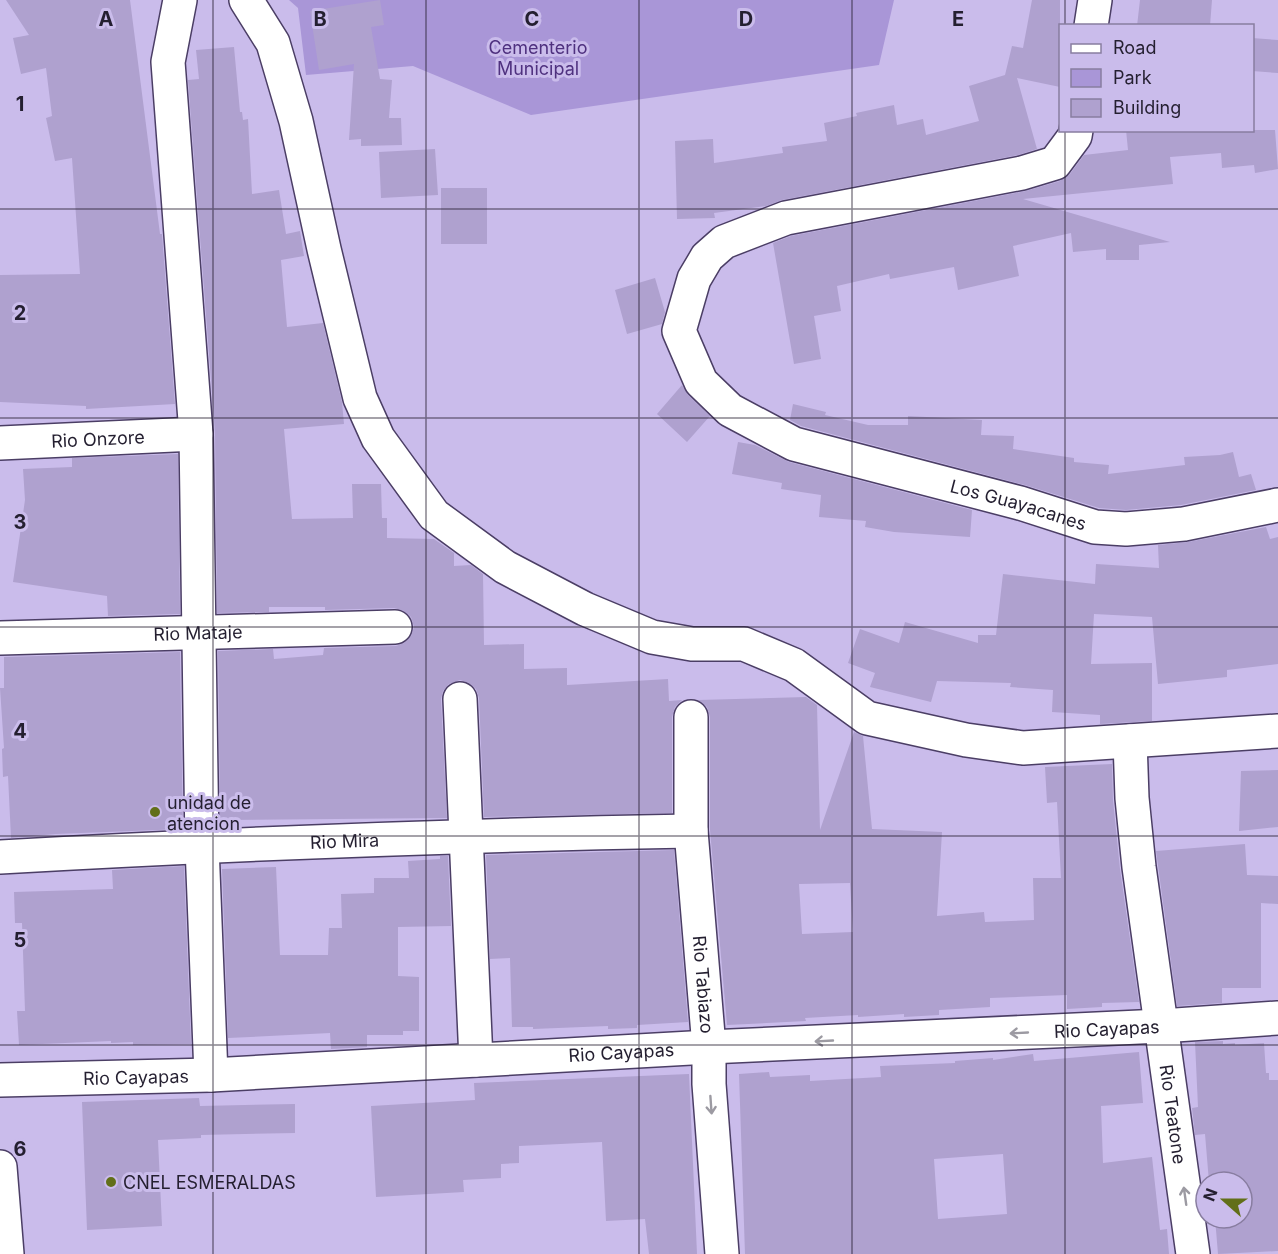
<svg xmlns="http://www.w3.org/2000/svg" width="1278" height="1254" font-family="Inter,sans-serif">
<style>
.green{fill:#a996d7}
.building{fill:#afa1cf;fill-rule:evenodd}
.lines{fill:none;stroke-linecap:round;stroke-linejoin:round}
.minor-casing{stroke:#4b3e65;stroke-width:36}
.minor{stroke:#fff;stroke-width:33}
.oneway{stroke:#9c9aa2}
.grid{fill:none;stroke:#241f30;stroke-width:1.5;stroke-opacity:0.55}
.poi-dot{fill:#626f19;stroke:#cabceb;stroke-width:2}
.labels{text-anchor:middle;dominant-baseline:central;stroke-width:6;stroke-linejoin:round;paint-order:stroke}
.park-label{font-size:18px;fill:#4f317f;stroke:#cabceb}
.street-label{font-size:18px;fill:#241f30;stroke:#cabceb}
.poi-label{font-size:18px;fill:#241f30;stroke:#cabceb;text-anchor:start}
.grid-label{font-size:20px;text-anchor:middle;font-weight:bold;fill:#241f30;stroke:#cabceb;stroke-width:6;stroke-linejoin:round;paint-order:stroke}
</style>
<rect width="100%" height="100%" fill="#cabceb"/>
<path class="green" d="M289 0H894L879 65 531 115 413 66 306 75 298 8Z"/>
<path class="building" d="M6 0H130L160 234H162L175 404 86 409V406L0 402V275L80 274 72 158 55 161 46 118 52 116 46 68 21 74 13 38 29 35Z
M380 0 384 25 371 27 380 79 392 80 389 118H401L402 145 361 146V139L349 140 354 64 319 70 310 11Z
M1032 0H1060V87L1017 78 1037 149 1018 155 782 200 766 206 714 213 715 218 677 219 675 141 713 139 714 163 783 153 782 147 827 141 824 123 857 116 856 113 894 105 897 125 923 119 926 135 979 121 969 86 1005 75 1012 46 1023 48Z
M1140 0H1212L1210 26H1137Z
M1252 38 1278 40V73L1252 71Z
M234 47 240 112H242L243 120 248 119 252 194 279 190 286 234 300 231 304 256 281 260 287 327 323 323 342 402 344 424 284 429 292 519 353 518 352 484H381L382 518H387V538L434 539 454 553V566L471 565 483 574 484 645 524 644V669L567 668V685L668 679 669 701 682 700 675 707 672 717V813L484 817 479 698 476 689 469 683 460 680 449 684 443 691 441 699 447 818 220 820 218 651 273 649 274 659 323 655 324 648 396 646 404 643 411 636 414 627 411 617 404 611 394 608 325 610V607H269V612L217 613 215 433 188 80 199 79 196 50Z
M1126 130H1275L1278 169 1255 173 1254 165 1222 168 1221 153 1170 157 1173 184 1023 199 1170 242 1139 245V260H1106V249L1073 252 1071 233 1013 246 1019 276 958 290 954 267 890 279 889 274 837 286 841 311 814 316 821 359 794 364 773 243 791 236 1026 191 1060 181 1070 174 1084 155 1128 150Z
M435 149 438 195 381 198 379 152Z
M441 188H487V244H441Z
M655 278 665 312 662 324 627 334 615 290Z
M682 385 688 395 710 416 687 442 657 414Z
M793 404 826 412 825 415 868 425H908V416L982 420 981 435 1014 436 1013 449 1074 458V462L1109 465 1108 474 1185 465 1184 457 1220 455 1233 452 1239 477 1251 474 1256 490 1181 505 1126 510 1099 508 1025 485 801 426 790 420Z
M738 442 755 445 789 462 972 510 970 537 894 532 865 527 866 521 819 517 821 495 781 489 782 483 732 474Z
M178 454 180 614 108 616 107 596 13 582 25 500 23 469 72 467V458Z
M1266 527 1270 539 1278 537V664L1227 670V677L1158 684 1152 617 1094 614 1091 664 1152 663V721L1100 724V715L1052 712 1053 690 1010 687 1011 683 937 681 931 702 870 687 875 673 848 663 860 629 899 643 905 622 978 643V635H996L1003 574 1095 584 1096 564 1159 568 1158 545 1188 542Z
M180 652 183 829 56 834 11 838 8 776 3 777 2 749 4 748 0 688H4V657Z
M806 697 817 705 820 830 854 732 863 736 872 829 942 832 937 916 984 912 985 922 1034 920 1033 878H1061L1057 802 1047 803 1045 767 1112 764 1113 800 1120 869 1139 1002 1102 1003V1007L1067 1009V995L990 998V1007L939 1010V1015L904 1017V1014L858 1017V1015L805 1018 806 1021 727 1025 710 830V717L707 707 698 700ZM850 883 853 932 802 934 799 884Z
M1278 770V827L1239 831 1241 771Z
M1245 844 1247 875 1278 876V904L1261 903V988H1222V1003L1177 1006 1156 851Z
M674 850 688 1022 637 1025V1028L608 1029V1026L533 1029V1027H512L510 958 490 959 486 855Z
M440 856H448L451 926 398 927V976L419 977V1031H403V1035H367V1047L331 1049 330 1033 228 1038 222 869 276 867 280 955H328L329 928H342L341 894 374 893V878H409L408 861 440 859Z
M184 866 191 1044 133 1045V1042L111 1043V1041L19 1045 17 1011H25L22 923H15L14 892 113 889 112 870Z
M1223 1041V1044L1235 1043V1045L1264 1043 1266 1073H1269V1080H1278V1251L1218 1254 1215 1218H1242V1182H1209L1205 1134 1195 1135 1192 1108 1198 1107 1195 1042Z
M1139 1052 1143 1103 1101 1106 1103 1163 1152 1157 1160 1230 1167 1229 1169 1254H745L739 1074 769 1072 770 1077 810 1075V1081L881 1077 880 1066 955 1063V1061L993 1058V1060L1033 1054 1034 1061ZM1003 1154 1007 1214 938 1219 934 1159Z
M689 1074 697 1254H649L645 1219 606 1221 602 1142 519 1146V1163L501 1164V1178L463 1180 464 1192 376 1197 371 1106 475 1100 474 1083Z
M199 1098 200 1106 295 1104V1133L201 1135V1138L158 1140 162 1226 87 1230 82 1102Z"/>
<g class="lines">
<g class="minor-casing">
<g id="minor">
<path d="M180 0 168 62 196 434 202 846 211 1075"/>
<path d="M246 0 273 43 296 121 324 249 360 398 378 438 434 515 505 567 585 609 652 637 692 644H744L794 665 867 718 966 740 1023 748 1278 731"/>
<path d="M1091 26 1095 0"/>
<path id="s1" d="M1076 130 1075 136 1055 163 1022 173 786 218 724 242 707 257 694 279 679 331 701 382 730 410 794 444 1020 503 1095 527 1126 529 1184 524 1278 505"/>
<path id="s2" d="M0 443 196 434"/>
<path id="s3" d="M0 638 395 627"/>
<path d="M460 699 476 1060"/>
<path id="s4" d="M691 717V831L709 1047V1084L722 1254"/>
<path id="s5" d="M1130 741 1132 798 1139 867 1193 1254"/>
<path id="s6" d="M0 857C230 844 460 835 691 831"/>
<path id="s7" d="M0 1080 211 1075 709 1047 1161 1026 1278 1018"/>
<path d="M0 1167 7 1254"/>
</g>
</g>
<use href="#minor" class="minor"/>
</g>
<defs><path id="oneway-shaft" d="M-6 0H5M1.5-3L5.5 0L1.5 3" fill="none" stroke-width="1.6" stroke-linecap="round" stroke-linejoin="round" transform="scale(1.5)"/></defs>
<g class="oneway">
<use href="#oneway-shaft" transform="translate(1019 1033) rotate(177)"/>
<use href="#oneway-shaft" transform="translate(824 1041) rotate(177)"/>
<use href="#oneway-shaft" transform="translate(711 1105) rotate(86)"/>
<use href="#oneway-shaft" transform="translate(1185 1196) rotate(-98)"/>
</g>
<path class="grid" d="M213 0V1254M426 0V1254M639 0V1254M852 0V1254M1065 0V26M1065 130V1254M0 209H1278M0 418H1278M0 627H1278M0 836H1278M0 1045H1278"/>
<g class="poi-dot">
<circle cx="155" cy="812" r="6"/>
<circle cx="111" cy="1182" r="6"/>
</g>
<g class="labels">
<g class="park-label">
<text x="538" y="47">Cementerio<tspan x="538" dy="21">Municipal</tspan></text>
</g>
<g class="street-label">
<text stroke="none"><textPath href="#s2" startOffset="98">Rio Onzore</textPath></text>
<text stroke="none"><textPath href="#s1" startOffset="884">Los Guayacanes</textPath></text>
<text stroke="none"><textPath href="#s3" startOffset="198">Rio Mataje</textPath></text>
<text stroke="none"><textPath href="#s6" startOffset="345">Rio Mira</textPath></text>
<text stroke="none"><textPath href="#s4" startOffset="268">Rio Tabiazo</textPath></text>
<text stroke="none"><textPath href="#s7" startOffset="1108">Rio Cayapas</textPath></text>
<text stroke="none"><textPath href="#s7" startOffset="622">Rio Cayapas</textPath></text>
<text stroke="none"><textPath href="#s7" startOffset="136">Rio Cayapas</textPath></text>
<text stroke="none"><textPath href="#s5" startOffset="376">Rio Teatone</textPath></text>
</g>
<g class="poi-label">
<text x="167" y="802">unidad de<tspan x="167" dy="21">atencion</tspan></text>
<text x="123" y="1182">CNEL ESMERALDAS</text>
</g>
</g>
<g class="grid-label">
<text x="106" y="26">A</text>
<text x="320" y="26">B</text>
<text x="532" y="26">C</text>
<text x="746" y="26">D</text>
<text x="958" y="26">E</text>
<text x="20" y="111">1</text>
<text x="20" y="320">2</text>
<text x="20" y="529">3</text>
<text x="20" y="738">4</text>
<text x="20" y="947">5</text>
<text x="20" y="1156">6</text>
</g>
<rect x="1059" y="24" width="195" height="108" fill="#cabceb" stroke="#887da0" stroke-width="1.5"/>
<rect x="1071" y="44" width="30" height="9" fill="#ffffff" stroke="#887da0" stroke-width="1.5"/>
<text x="1113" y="54" font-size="18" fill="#241f30">Road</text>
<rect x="1071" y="69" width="30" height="18" fill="#a996d7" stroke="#887da0" stroke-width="1.5"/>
<text x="1113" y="84" font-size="18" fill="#241f30">Park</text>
<rect x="1071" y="99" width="30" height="18" fill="#afa1cf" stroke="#887da0" stroke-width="1.5"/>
<text x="1113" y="114" font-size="18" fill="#241f30">Building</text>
<g transform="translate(1224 1200) rotate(291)"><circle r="28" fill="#cabceb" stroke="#887da0" stroke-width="1.5"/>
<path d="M0-4.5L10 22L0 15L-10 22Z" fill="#626f19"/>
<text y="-9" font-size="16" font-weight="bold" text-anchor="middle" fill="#241f30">N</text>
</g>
</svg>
